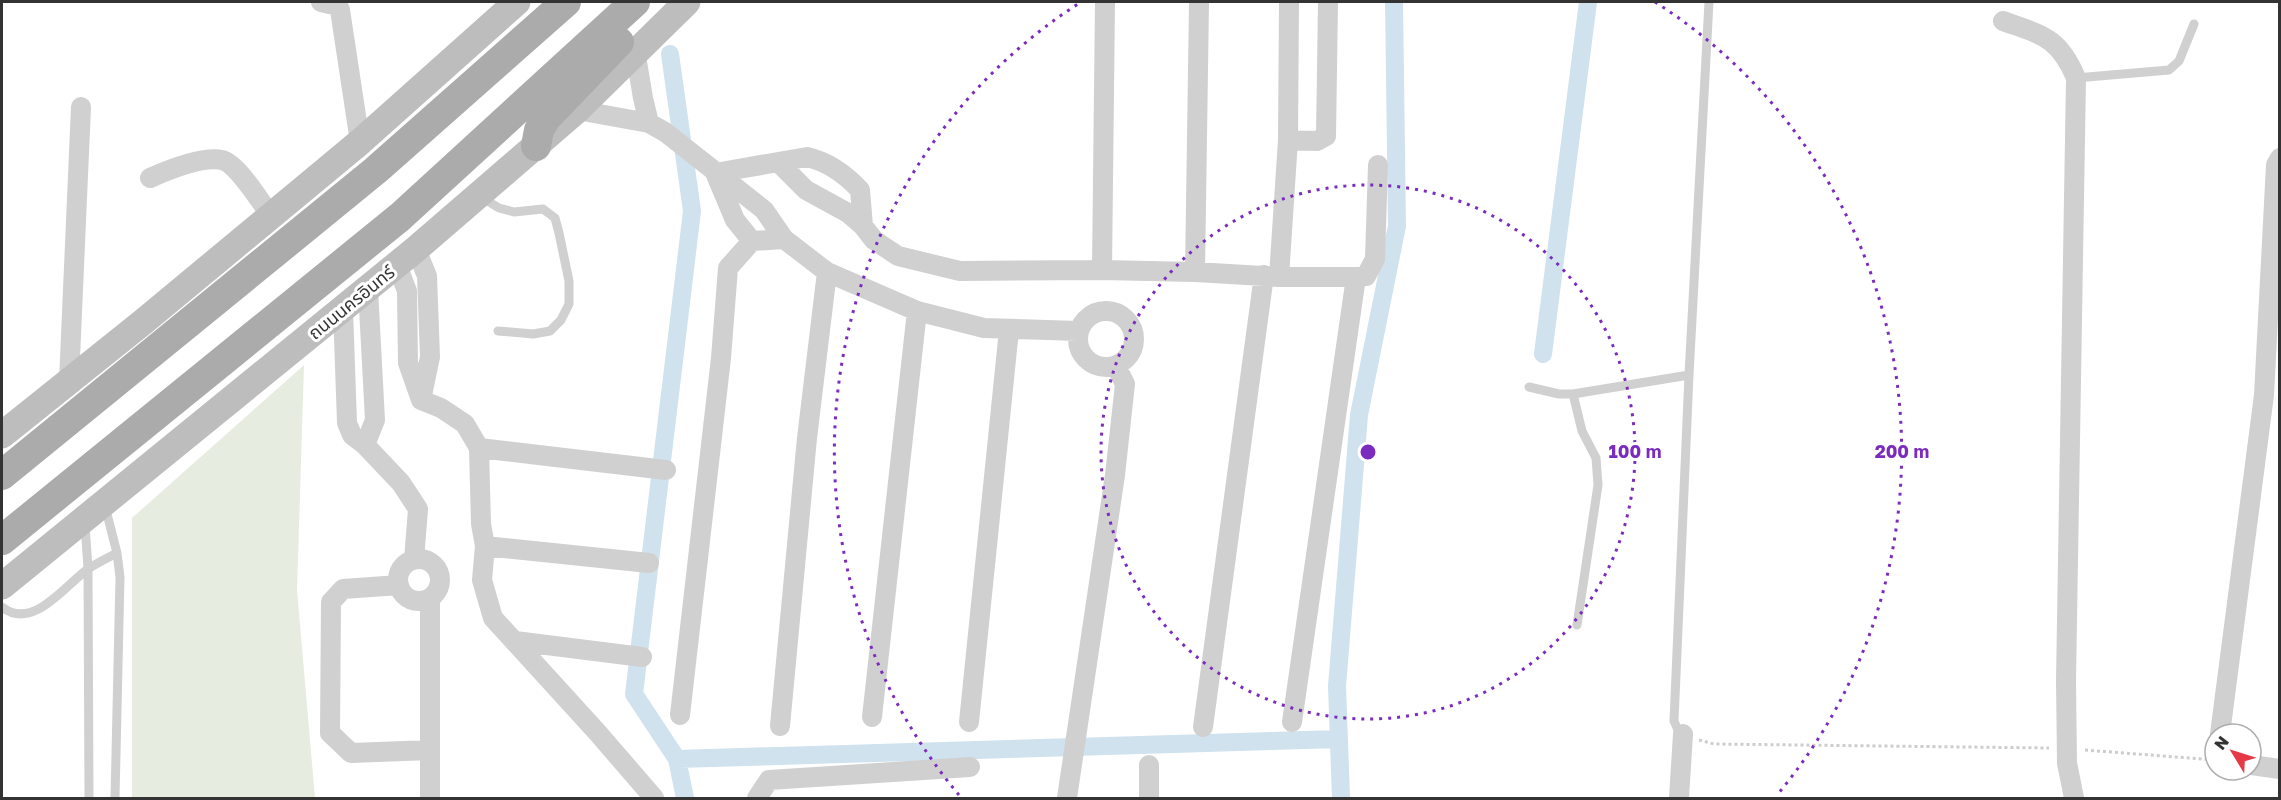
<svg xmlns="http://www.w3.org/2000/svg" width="2281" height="800" font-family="'Golos Text','Noto Sans Thai',sans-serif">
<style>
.green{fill:#e6ecdf}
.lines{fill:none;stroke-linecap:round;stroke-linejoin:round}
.canal{stroke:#cfe2ee;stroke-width:18}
.path{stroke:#cdcdcd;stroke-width:3;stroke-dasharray:3 3;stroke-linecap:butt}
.lane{stroke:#d0d0d0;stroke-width:9}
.street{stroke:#d0d0d0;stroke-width:20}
.secondary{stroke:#bdbdbd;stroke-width:27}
.primary{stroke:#ababab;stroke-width:30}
.ring{fill:none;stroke:#7b2cbf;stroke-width:3;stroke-dasharray:3 6}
.labels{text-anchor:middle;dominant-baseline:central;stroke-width:6;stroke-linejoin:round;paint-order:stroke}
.street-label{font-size:18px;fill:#333;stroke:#fff}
.centre{fill:#7b2cbf;stroke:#fff;stroke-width:3}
.ring-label{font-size:18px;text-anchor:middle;font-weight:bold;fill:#7b2cbf;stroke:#fff;stroke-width:6;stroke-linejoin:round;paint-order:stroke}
</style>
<rect width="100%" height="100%" fill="#fff"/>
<path class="green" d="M304 365 297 590 315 798H132V518Z"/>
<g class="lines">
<path class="canal" d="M670 54 692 211 634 694 677 759 685 798
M1543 354 1588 2
M677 759 1339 739
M1341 798 1337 686 1359 415 1397 226 1394 2"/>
<path class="path" d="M1699 740 1714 744 2049 748
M2085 750 2215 760"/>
<path class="lane" d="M2076 78 2169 70 2179 61 2194 24
M481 197 499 208 514 212 543 209 555 218 559 233 569 281V304L561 320 550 331 533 334 498 331
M1529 387 1559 394H1573L1689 375
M1573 394 1582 431 1596 458 1598 485 1577 625
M105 506 117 553 120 577 115 798
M85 525 88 568 89 798
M2 607C33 631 64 586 88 569 97 563 107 558 117 553
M1683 734 1678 730 1674 721 1689 375 1709 2"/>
<path class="street" d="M321 2 338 6 340 10 360 142
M2003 21C2042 35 2059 37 2076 78L2066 681 2067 763 2074 798
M635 50 643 98 649 123
M577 110 649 123 665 132 764 210 784 239 827 272 917 311 984 328 1078 331
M1288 140 1317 141 1326 136 1328 2
M779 163 806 190 848 213 863 226 874 240 898 256 960 271 1102 270 1195 272 1279 277H1356L1292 722
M715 173 807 157C829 162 845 174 860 190L863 226
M716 175 735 220 752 241
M150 178C168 170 202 156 222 160 238 164 261 203 271 216
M416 249 427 276 430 357 421 400
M397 265 407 291 408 363 421 400 441 408 465 424 479 448 481 524 485 546 482 580 493 618 597 732 654 798
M1102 270 1105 2
M1195 272 1199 2
M1279 277 1288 140 1289 2
M1356 277 1366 276 1375 259 1378 165
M343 309 347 423 352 435 365 445 375 420 368 289
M1078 339a28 28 0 1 1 56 0a28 28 0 1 1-56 0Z
M69 381 81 107
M365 445 401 483 418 509 414 560
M479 448 666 470
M485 546 649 563
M398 580a21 21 0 1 1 42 0a21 21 0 1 1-42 0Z
M399 585 343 589 331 602 330 733 351 753 430 750
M430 599V798
M515 641 642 657
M680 715 721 358 728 268 752 241 784 239
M872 717 917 311
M969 722 1009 330
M780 726 807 438 827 272
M1203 727 1264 275
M2220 734 2264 395 2276 165 2280 158
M2251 765 2280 769
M757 798 769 780 970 767
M1067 798 1115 475 1125 384 1116 366
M1149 798V765
M1679 798 1683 734"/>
<path class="secondary" d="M2 435 143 322 360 142 517 2
M2 586 416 249 577 110 687 2"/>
<path class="primary" d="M536 146 539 130 546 118 619 42
M2 475 376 170 566 2
M2 540 400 217 635 2"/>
</g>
<g class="ring">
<circle cx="1368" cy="452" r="267"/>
<path d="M959 795A534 534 0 0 1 1081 2M1655 2A534 534 0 0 1 1777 795"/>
</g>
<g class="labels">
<g class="street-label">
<text transform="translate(351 302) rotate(-39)">ถนนนครอินทร์</text>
</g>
</g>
<circle cx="1368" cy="452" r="9" class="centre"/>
<g class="ring-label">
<text x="1635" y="458">100 m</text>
<text x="1902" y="458">200 m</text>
</g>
<rect width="2281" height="800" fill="none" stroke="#333333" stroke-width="6"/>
<g transform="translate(2233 752) rotate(308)"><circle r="28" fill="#ffffff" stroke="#adadad" stroke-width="1.5"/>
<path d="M0-4.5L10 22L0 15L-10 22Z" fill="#e63946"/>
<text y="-9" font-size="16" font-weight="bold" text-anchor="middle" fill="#333333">N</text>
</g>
</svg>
